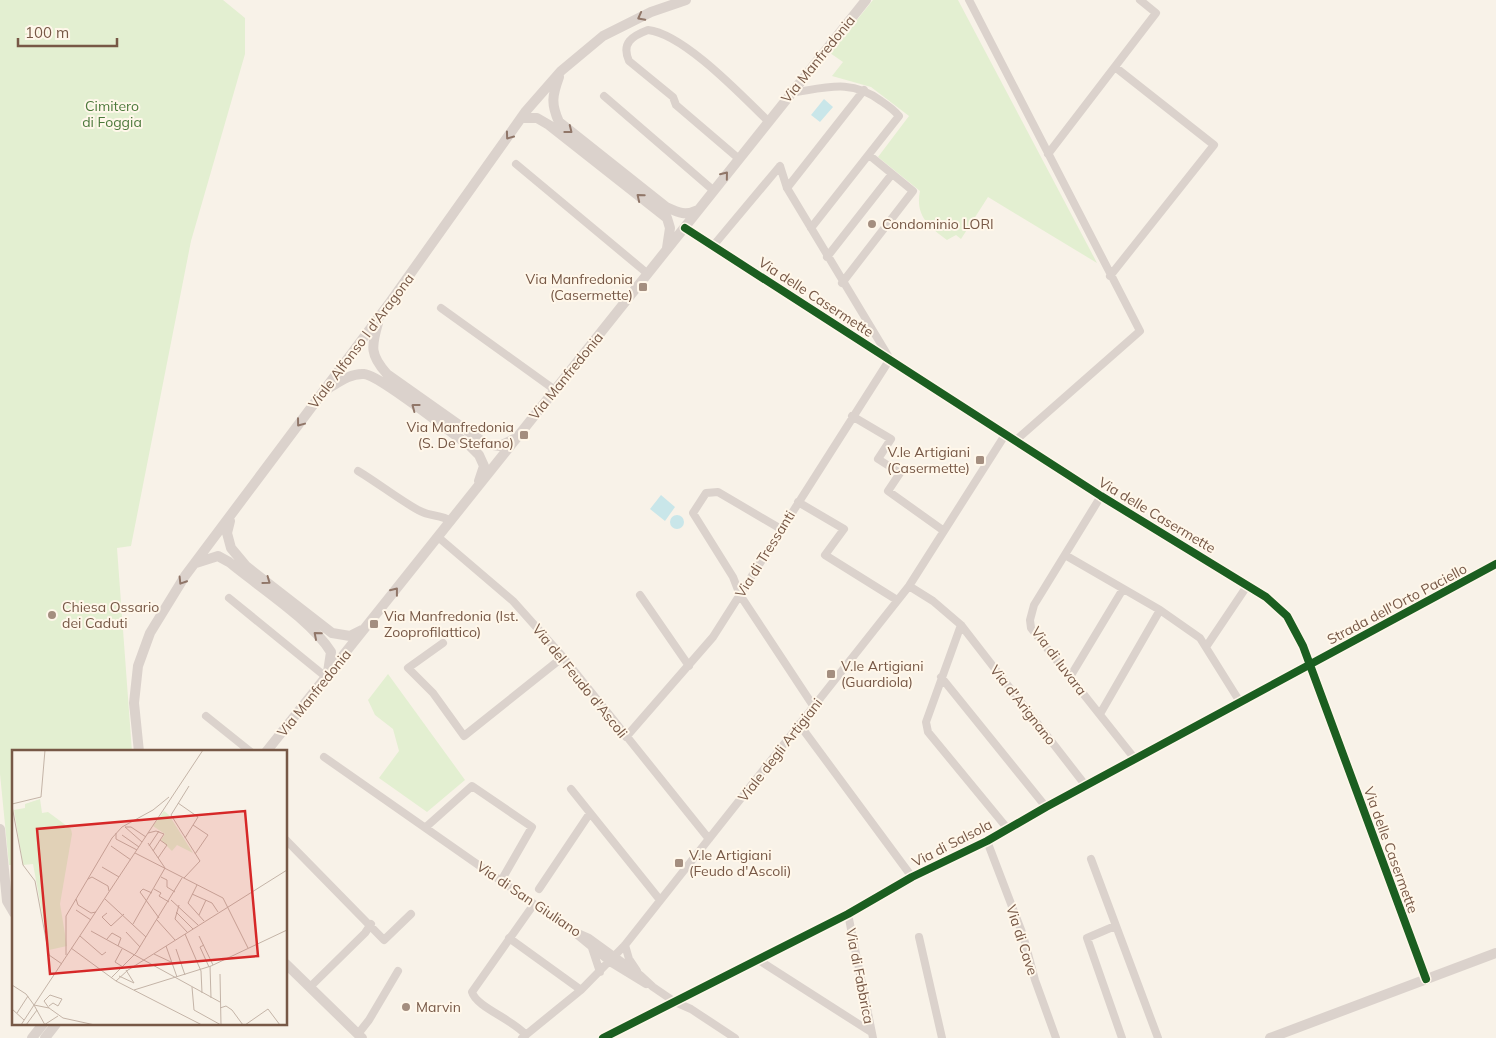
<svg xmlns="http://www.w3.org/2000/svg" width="1496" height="1038" font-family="Mulish,sans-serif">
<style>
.green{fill:#e3efd1}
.water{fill:#c9e6e9}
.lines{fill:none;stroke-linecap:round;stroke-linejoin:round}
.street{stroke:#dbd2cc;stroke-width:8}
.secondary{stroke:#dbd2cc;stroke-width:10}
.cycleway-casing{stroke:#fff7ea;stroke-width:11}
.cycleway{stroke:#1b5e20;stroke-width:8}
.oneway{stroke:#907668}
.poi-dot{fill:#a48e7f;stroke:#fff7ea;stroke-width:2}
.labels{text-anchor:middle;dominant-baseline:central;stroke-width:4;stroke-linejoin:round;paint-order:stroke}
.street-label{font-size:14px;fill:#775846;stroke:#fff7ea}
.park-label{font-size:14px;fill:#4c793b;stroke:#fff7ea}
.poi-label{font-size:14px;fill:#775846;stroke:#fff7ea;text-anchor:start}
.inset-road{fill:none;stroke:#c4b4a7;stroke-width:1}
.view{fill:#d62828;fill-opacity:0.15;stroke:#d62828;stroke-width:2.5}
.inset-edge{fill:none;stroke:#775846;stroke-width:2.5}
</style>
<rect width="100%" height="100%" fill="#f8f2e8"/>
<path class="green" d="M0 0H223L245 18V54L191 241 131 546 117 548 132 752H14V865H9L0 774Z
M873 0H958L1097 263 988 197 961 239 956 235 947 240C928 226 915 215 920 191L878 157 909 116 871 87 832 76 843 62 830 53Z
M388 674 465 780 427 812 379 778 399 751 393 729 375 715 368 700Z"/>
<path class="water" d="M824 99 833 107 820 122 811 115Z
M661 495 675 507 665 521 650 509Z
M670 522a7 7 0 1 1 14 0a7 7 0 1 1-14 0Z"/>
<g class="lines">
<path class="street" d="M969 0 1140 331 1015 441
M791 93C825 88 851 78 881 101 887 105 894 110 899 116L811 228
M604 96 713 190
M1048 154 1156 13 1140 0
M738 158 676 105 673 97 629 61C621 43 632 36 648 30 684 34 742 96 768 121
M516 164 648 274
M787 188 864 90
M685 228 1101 496 1266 597 1287 616 1303 646 1426 979
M713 246 780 166
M827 257 892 174
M1110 276 1214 145 1115 67
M842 283 913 191 869 155
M441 308 555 390
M852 416 891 439 878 459 900 473 888 491 944 531
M358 471C378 483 398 499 418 510 430 517 440 514 451 521
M1101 496 1034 605 1030 620 1031 628 1135 759
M798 502 844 529 825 555 897 600
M781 529 718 492 706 493 693 513 733 577 740 595 814 707
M438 537 513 601 563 657 709 839
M1065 555 1160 610 1200 638 1240 702
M909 586 933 601 961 625 1086 786
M640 595 689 666
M229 598 326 677
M961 625 926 722 928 732 1007 828
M443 643 408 668 433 693 464 736 563 657
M1206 647 1247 586
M941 677 1046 807
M1070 677 1123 589
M1100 714 1160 610
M206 716 251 752
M799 724 912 877
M626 737 713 637 890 359 787 188 780 166
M324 757 534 904 573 931 589 938 640 975 653 987 675 1002 691 1009 735 1038
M571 789 660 900
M426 827 472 786 532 827 501 881
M286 840 384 940 411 914
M987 841 1023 935 1035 980 1056 1038
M1091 859 1158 1038
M539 889 590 813
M848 914 873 1038
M1115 926 1087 938 1122 1038
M576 934 610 962 646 984
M919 937 942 1038
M509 938 581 990
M625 945 629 959 637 971
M592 948 600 972
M757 959 871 1032
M310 987 365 933 371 924
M358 1034 369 1020 398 971
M526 1035C514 1020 476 1007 472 992L534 904
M522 1038 581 990 625 945 909 586 1005 435
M603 1038 848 914 912 877 987 841 1046 807 1496 564"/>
<path class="secondary" d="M559 77C552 96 551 104 559 122L666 207C679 213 685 216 698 210
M522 118H537L549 125 667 218 670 228 667 248
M378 323C371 347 370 355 387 374L486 444 500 446 514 439
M329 388C339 382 351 373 364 374 380 375 451 433 469 445L479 455 484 466 479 481
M230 521 227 533 231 548 246 566 332 633 350 636 362 630
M196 563 218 556 229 562C259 587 311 620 331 652L328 672
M139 752 134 703 138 666 150 633 185 576 391 301 526 111 561 71 603 36 651 12 686 0
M266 752 866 0
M0 829 7 901 14 913
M286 964 362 1038
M32 1038 43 1024
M45 1038 56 1024
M1270 1038 1496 953"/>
<g class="cycleway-casing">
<path id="cycleway" d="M685 228 1101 496 1266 597 1287 616 1303 646 1426 979
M603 1038 848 914 912 877 987 841 1046 807 1496 564"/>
</g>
<use href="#cycleway" class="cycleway"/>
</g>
<defs><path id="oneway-chevron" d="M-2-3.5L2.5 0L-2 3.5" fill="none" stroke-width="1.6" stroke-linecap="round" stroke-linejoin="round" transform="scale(1.25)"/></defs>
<g class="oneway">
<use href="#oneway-chevron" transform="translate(641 17) rotate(152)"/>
<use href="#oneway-chevron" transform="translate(569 130) rotate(38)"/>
<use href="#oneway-chevron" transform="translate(509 136) rotate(126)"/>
<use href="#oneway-chevron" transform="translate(725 175) rotate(-51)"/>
<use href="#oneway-chevron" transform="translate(640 197) rotate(-141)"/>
<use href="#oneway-chevron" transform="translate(415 407) rotate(-143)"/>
<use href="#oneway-chevron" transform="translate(300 423) rotate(127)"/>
<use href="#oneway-chevron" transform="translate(182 581) rotate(122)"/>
<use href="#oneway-chevron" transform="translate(267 581) rotate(36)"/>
<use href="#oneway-chevron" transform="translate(395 591) rotate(-52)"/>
<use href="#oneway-chevron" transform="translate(317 635) rotate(-139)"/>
</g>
<g class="poi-dot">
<circle cx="872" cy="224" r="5"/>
<rect x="638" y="282" width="10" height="10" rx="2.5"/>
<rect x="519" y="430" width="10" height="10" rx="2.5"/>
<rect x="975" y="455" width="10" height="10" rx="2.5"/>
<circle cx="52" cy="615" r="5"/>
<rect x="369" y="619" width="10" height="10" rx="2.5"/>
<rect x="826" y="669" width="10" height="10" rx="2.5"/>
<rect x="674" y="858" width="10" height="10" rx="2.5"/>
<circle cx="406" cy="1007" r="5"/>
</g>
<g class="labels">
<g class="street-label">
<text transform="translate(818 59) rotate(-51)">Via Manfredonia</text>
<text transform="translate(816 297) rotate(33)">Via delle Casermette</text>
<text transform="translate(361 341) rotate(-53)">Viale Alfonso I d'Aragona</text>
<text transform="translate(566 376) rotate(-51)">Via Manfredonia</text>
<text transform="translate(1157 515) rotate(31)">Via delle Casermette</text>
<text transform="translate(765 554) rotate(-58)">Via di Tressanti</text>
<text transform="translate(1397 604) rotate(-28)">Strada dell'Orto Paciello</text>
<text transform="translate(1059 661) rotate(53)">Via di Iuvara</text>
<text transform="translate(580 681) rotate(51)">Via del Feudo d'Ascoli</text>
<text transform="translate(314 693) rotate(-51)">Via Manfredonia</text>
<text transform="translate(1023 705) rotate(52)">Via d'Arignano</text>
<text transform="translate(780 750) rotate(-52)">Viale degli Artigiani</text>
<text transform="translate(952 843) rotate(-27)">Via di Salsola</text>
<text transform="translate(1391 850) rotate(70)">Via delle Casermette</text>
<text transform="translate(529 899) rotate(34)">Via di San Giuliano</text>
<text transform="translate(1022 940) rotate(72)">Via di Cave</text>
<text transform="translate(860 976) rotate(79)">Via di Fabbrica</text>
</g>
<g class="park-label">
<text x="112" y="106">Cimitero<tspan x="112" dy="16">di Foggia</tspan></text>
</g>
<g class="poi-label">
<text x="882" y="224">Condominio LORI</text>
<text x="633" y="279" text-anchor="end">Via Manfredonia<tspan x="633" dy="16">(Casermette)</tspan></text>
<text x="514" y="427" text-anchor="end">Via Manfredonia<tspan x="514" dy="16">(S. De Stefano)</tspan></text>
<text x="970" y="452" text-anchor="end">V.le Artigiani<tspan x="970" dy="16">(Casermette)</tspan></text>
<text x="62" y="607">Chiesa Ossario<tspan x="62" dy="16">dei Caduti</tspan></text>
<text x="384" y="616">Via Manfredonia (Ist.<tspan x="384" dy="16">Zooprofilattico)</tspan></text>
<text x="841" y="666">V.le Artigiani<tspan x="841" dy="16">(Guardiola)</tspan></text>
<text x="689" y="855">V.le Artigiani<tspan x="689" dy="16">(Feudo d'Ascoli)</tspan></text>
<text x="416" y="1007">Marvin</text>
</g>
</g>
<g transform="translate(12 750)">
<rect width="275" height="275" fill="#f8f2e8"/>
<path d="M28 49 30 63 36 62 59 79 60 84 48 154 55 196 37 200 21 114 11 115 2 60 13 58V54ZM152 61 157 65 181 103 165 95 160 101 149 90 153 84 141 76Z" fill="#e3efd1"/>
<path class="inset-road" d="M166 53 186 67 173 88M0 54 29 47 33 0M0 56 11 115 23 131 37 205 50 214M181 75 196 85 183 104M104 83V89L125 100M136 83 144 81 152 84 141 101M110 85 127 97M130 92 113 77H119L134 87M99 96 119 110M137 96 147 81M123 103 211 148 236 198M146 108 155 95 148 90M90 117 107 127M149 127 155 130V137L163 142M172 128 188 111 159 65 177 36M76 129 80 127 96 136 97 141M185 135 176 153 192 171M142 139 149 143 147 146 157 152M140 143 131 139 128 142 147 168M180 144 200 153 206 162M64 149 66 155 79 163 84 162M93 149 134 187M159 150 186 175M167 155 163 169 175 182M64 160 79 170M164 162 181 179M95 163 90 167 99 176 112 164M187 165 194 150M145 170 163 190M121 174 153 118 136 93M79 181 208 252M114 182 128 197M173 184 189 221 190 243M68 186 90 205 94 202M187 186 201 215M95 189 100 183 109 188 106 196M192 195 188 197 197 217M154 196 165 227M59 198 104 231 190 275M110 199 103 212 111 217M164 199 173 225M142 204 159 212M54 205V166L100 88 110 77 141 60 157 47M198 216 199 248M208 224 209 275M107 226 122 233 114 220M99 228 124 203 170 128M104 231 116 220 275 120M0 235 14 244 22 255M180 237 182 260 209 275M122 240 199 216 275 180M22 255 37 258 51 268 83 275M22 255 33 275M22 255 191 0M37 256 41 253 46 256 50 249 38 245 32 251 37 258M208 258 214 256 220 260 231 275M0 259 12 270M256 259 268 275M5 263 16 246M9 275 22 255M14 275 25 260M32 275 46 266M233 275 256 259"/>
<path class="view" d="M233 61 246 206 38 224 25 79Z"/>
<rect width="275" height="275" class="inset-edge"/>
</g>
<path d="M18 38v8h99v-8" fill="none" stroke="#775846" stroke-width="2.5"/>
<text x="25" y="38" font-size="15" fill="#775846" stroke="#fff7ea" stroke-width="4" paint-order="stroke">100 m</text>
</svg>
